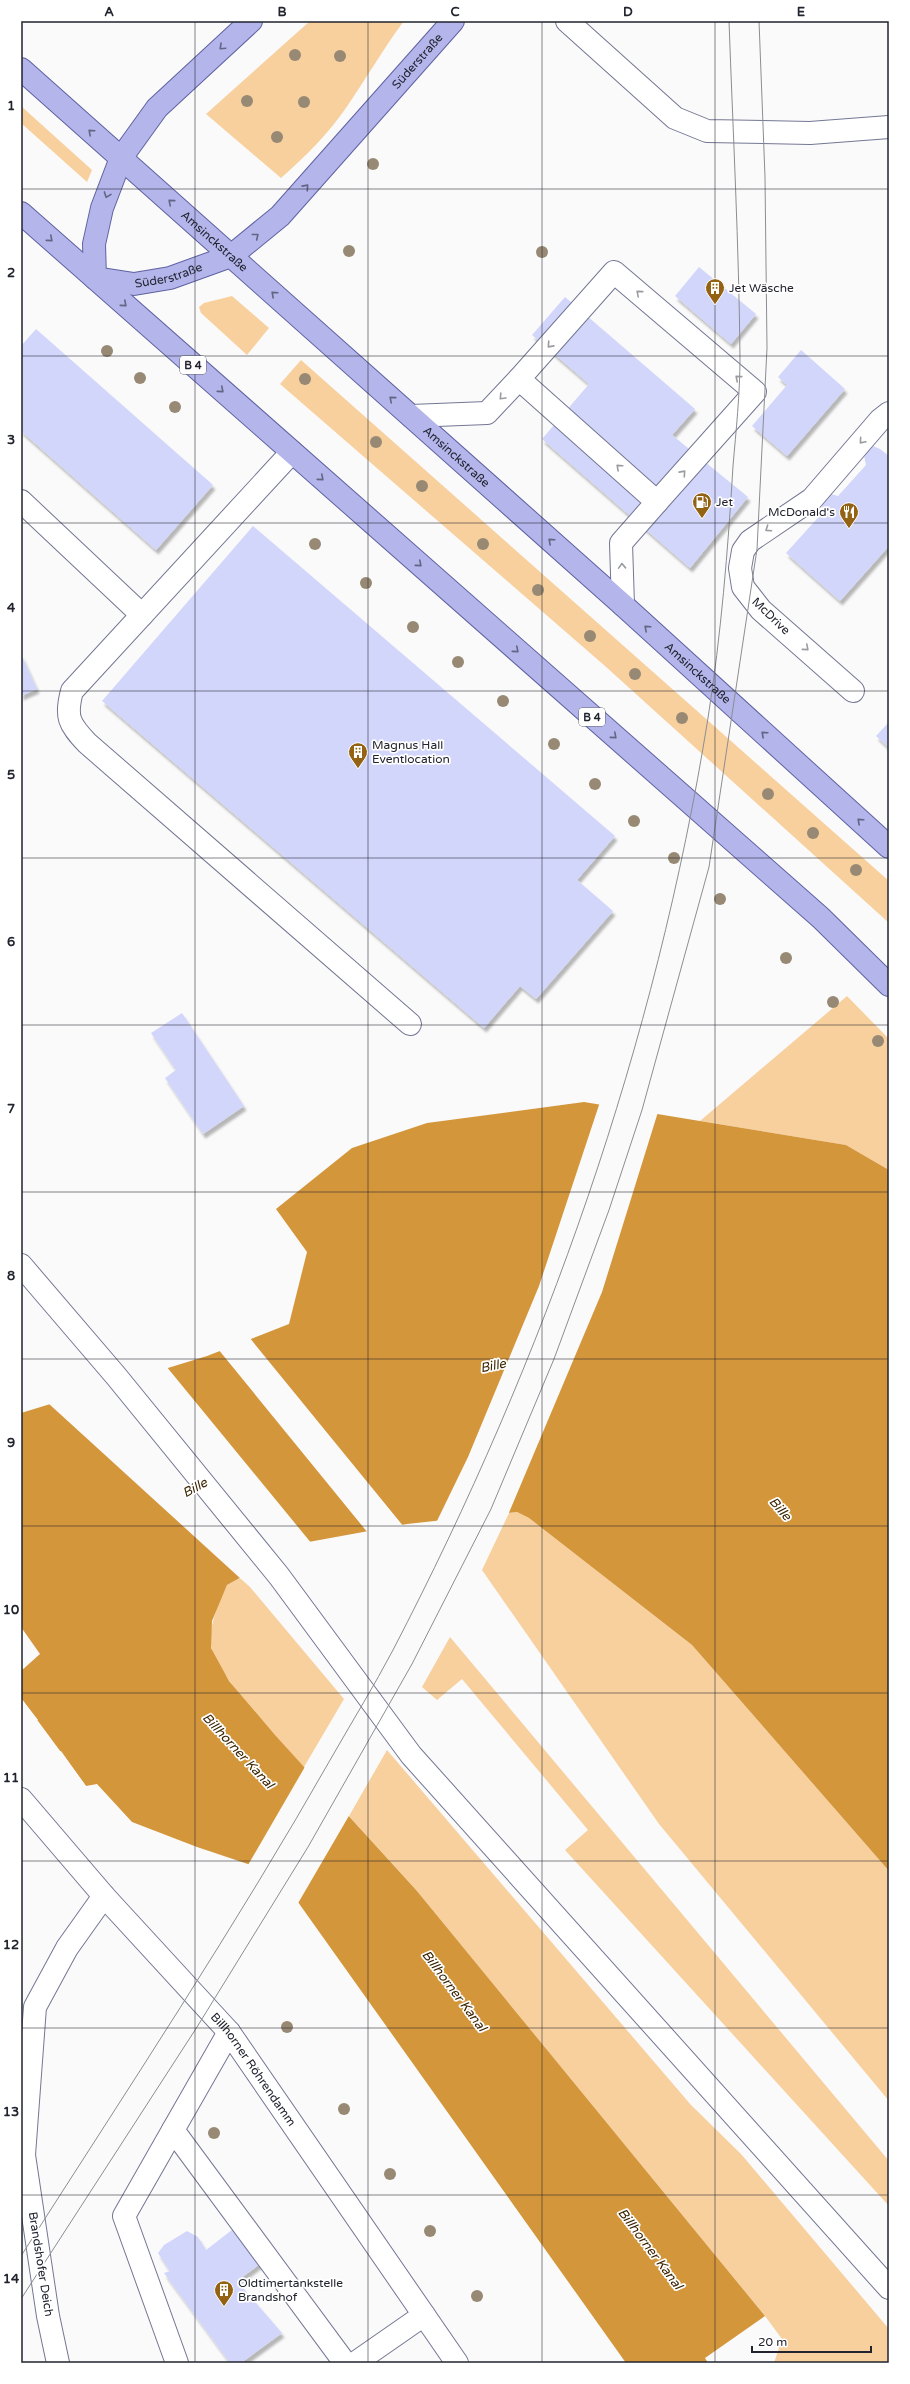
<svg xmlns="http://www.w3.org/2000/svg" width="910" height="2384" font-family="'Varela Round',sans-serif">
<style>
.green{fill:#f8d09e}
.water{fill:#d4963b}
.pier{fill:#fafafa}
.building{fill:#d2d6fb;filter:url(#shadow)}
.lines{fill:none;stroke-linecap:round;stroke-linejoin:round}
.minor-casing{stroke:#747793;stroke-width:24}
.major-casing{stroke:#5f62a0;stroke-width:24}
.minor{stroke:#fff;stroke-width:22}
.major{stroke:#b3b5eb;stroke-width:22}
.tram{stroke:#8c8d92;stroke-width:1}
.tree{fill:#978974}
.oneway{stroke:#636583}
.oneway2{stroke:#9b9ca1}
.grid{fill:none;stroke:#21232e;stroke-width:1;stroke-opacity:0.55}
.labels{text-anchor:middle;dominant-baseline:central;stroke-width:3.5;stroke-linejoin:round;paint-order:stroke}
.shield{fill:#fff;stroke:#64656d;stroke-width:1}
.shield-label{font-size:11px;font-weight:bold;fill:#21232e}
.street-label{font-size:12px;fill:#21232e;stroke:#fff}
.poi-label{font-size:12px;fill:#21232e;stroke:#fff;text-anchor:start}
.water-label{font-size:13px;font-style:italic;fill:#3c2400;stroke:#fff}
.neatline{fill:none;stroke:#21232e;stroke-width:1.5}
.grid-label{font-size:13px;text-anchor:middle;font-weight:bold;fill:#21232e}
</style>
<defs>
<filter id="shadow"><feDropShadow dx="2.5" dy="4.5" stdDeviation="1" flood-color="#0004"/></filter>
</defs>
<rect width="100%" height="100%" fill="#fafafa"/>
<path class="green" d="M310 21H404C383 49 366 79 346 108 328 134 305 157 281 178L206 114Z
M21 106 92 170 87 182 21 123Z
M232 296 269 328 247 355 201 313 199 307 204 303Z
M301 360 889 881V923L605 666 280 384Z
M847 996 889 1039V1170L846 1145 700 1121Z
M517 1512 529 1518 692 1645 889 1871V2101L659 1824 482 1570 509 1513Z
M240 1578 250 1587 344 1699 304 1767C283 1744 215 1674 211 1646 209 1624 218 1605 227 1585Z
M450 1637 889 2161V2206L565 1850 588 1830 462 1679 437 1700 422 1687Z
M387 1750 691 2105 741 2154 889 2329V2363H774L782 2339 765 2316 417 1891 349 1816Z"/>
<path class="water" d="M584 1102 846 1145 889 1170V1871L692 1645 529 1518 517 1512 407 1524 303 1543 227 1585 212 1621 211 1648 229 1681 275 1735 417 1891 765 2316 705 2358 708 2363H626L278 1874 197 1847 132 1822 97 1784 86 1786 61 1751 21 1770V1728L38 1720 21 1698V1671L40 1654 21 1627V1413L207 1356 289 1324 307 1252 276 1209 352 1148 427 1123Z"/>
<path class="pier" d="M600 1102 658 1112 602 1292 508 1515 436 1523 468 1457 539 1286Z
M249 1337 404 1527 368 1533 218 1349Z
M166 1366 312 1544 303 1545 241 1579 48 1403Z
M21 1698 86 1786 85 1787 60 1753 21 1772V1726L35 1719 21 1701Z
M306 1765 350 1814 297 1905 276 1875 248 1865Z"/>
<path class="building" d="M699 267 756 314 731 344 675 296Z
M565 297 695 409 672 435 748 497 690 568 542 439 589 384 532 335Z
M36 329 213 485 156 550 21 431V346Z
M801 350 845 389 787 456 752 426 787 385 778 377Z
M873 446 880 449 889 456V546L840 601 786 553 824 511 822 506 825 497 831 494 838 496 866 465 864 455 866 450Z
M253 526 615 836 577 880 613 911 536 999 520 986 484 1028 102 701Z
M21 654 37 689 21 696Z
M889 722V748L876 736Z
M182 1013 244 1106 203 1134 165 1078 176 1070 151 1033Z
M250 2216 276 2252 237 2281 282 2333 241 2363H230L164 2273 170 2271 158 2253 164 2245 187 2231 198 2237 206 2250Z"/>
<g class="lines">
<g class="minor-casing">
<g id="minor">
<path d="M567 21 675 118 707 131 810 133 889 127"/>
<path d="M519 379 614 272 755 392 657 502"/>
<path d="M411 416 487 413 519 379 657 502 621 543 623 605"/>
<path d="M292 452 72 691C65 717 69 724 87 743L410 1024"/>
<path d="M21 501 142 615"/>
<path d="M853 691 761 610 743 587 740 568 743 551 750 541 812 499 880 420 889 413"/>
<path d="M21 1265 116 1376 279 1576 411 1755 889 2288"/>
<path id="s1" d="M21 1799 104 1896 229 2032 457 2363"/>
<path d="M229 2032 173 2130 345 2363"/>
<path d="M173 2130 124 2216 177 2363"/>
<path d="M58 2363 48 2316 24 2155 35 2007 67 1948 104 1896"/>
<path d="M355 2363 424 2315"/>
</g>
</g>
<g class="major-casing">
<g id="major">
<path id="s2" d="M21 69 623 605 889 847"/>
<path d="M21 213 821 918 889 985"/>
<path id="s3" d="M95 278 134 284 170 278 231 256 280 216 453 21"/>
<path d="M95 278 94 244 102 208 121 158 157 108 251 21"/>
</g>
</g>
<use href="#minor" class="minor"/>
<use href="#major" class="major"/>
<path class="tram" d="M21 2256C127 2090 236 1926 333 1755 353 1720 374 1686 393 1650 545 1358 656 1043 708 718 721 635 728 550 733 466 736 431 740 394 740 358 739 246 733 133 729 21
M21 2299 197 2027 308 1847 412 1664 491 1509 554 1359 609 1210 642 1110 709 867 757 549 767 348 765 177 759 21"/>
</g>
<g class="tree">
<circle cx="295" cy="55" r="6"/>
<circle cx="340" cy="56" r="6"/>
<circle cx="247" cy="101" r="6"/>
<circle cx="304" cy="102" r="6"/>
<circle cx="277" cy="137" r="6"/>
<circle cx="373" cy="164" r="6"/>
<circle cx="349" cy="251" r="6"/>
<circle cx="542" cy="252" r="6"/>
<circle cx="107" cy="351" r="6"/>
<circle cx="140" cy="378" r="6"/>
<circle cx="305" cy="379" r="6"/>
<circle cx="175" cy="407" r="6"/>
<circle cx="376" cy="442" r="6"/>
<circle cx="422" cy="486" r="6"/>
<circle cx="315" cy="544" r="6"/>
<circle cx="483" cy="544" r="6"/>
<circle cx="366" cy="583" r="6"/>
<circle cx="538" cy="590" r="6"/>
<circle cx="413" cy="627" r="6"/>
<circle cx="590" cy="636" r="6"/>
<circle cx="458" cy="662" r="6"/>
<circle cx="635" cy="674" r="6"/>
<circle cx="503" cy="701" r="6"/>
<circle cx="682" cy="718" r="6"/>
<circle cx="554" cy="744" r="6"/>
<circle cx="595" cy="784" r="6"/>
<circle cx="768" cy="794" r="6"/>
<circle cx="634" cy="821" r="6"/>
<circle cx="813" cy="833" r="6"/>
<circle cx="674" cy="858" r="6"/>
<circle cx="856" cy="870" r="6"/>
<circle cx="720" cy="899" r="6"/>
<circle cx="786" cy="958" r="6"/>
<circle cx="833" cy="1002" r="6"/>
<circle cx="878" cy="1041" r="6"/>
<circle cx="287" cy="2027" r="6"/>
<circle cx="344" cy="2109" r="6"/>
<circle cx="214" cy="2133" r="6"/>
<circle cx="390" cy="2174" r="6"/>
<circle cx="430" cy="2231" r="6"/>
<circle cx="477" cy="2296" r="6"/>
</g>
<defs><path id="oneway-chevron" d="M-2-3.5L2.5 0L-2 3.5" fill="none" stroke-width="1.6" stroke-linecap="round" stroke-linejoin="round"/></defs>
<g class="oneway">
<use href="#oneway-chevron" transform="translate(222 47) rotate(137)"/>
<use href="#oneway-chevron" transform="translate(91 132) rotate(-138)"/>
<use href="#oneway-chevron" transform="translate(306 187) rotate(-48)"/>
<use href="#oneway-chevron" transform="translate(107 195) rotate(110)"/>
<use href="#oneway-chevron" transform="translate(171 202) rotate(-139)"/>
<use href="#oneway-chevron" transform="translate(256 236) rotate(-39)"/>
<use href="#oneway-chevron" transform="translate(50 239) rotate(41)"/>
<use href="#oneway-chevron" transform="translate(274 294) rotate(-138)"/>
<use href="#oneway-chevron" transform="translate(124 304) rotate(41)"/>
<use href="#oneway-chevron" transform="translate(221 390) rotate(41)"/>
<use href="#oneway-chevron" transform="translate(392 399) rotate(-139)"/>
<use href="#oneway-chevron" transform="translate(321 478) rotate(41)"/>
<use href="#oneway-chevron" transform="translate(551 541) rotate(-138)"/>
<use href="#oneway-chevron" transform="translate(419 564) rotate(41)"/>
<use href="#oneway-chevron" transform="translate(647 628) rotate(-138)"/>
<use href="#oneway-chevron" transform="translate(516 650) rotate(41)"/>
<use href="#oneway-chevron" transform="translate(764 734) rotate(-138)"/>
<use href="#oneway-chevron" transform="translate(614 736) rotate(41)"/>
<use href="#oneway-chevron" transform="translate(860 821) rotate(-138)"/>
</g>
<g class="oneway2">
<use href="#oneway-chevron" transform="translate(639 293) rotate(-139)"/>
<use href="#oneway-chevron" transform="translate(550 345) rotate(132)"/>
<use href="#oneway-chevron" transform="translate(738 378) rotate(-139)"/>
<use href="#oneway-chevron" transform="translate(502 397) rotate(133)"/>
<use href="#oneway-chevron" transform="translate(862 441) rotate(131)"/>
<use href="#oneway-chevron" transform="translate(619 467) rotate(-138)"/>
<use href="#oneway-chevron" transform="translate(683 473) rotate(-48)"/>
<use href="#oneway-chevron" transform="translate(768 529) rotate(146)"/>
<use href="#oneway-chevron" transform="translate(622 566) rotate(-92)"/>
<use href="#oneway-chevron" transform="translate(806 648) rotate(41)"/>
</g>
<path class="grid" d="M195 21V2363M368 21V2363M542 21V2363M715 21V2363M21 189H889M21 356H889M21 523H889M21 691H889M21 858H889M21 1025H889M21 1192H889M21 1359H889M21 1526H889M21 1693H889M21 1861H889M21 2028H889M21 2195H889"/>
<defs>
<g id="building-pin" transform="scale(1)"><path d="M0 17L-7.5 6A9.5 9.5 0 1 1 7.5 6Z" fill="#936213" stroke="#fff"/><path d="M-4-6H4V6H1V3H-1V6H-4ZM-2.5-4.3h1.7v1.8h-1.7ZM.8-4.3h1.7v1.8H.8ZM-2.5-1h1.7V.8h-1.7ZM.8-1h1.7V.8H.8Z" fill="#fff"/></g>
<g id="fuel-pin" transform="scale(1)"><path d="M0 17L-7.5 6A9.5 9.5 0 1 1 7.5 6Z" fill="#936213" stroke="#fff"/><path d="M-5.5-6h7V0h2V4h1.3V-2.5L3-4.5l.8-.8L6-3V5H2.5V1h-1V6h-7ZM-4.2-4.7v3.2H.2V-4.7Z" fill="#fff"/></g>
<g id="restaurant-pin" transform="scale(1)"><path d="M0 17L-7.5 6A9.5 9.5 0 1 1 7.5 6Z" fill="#936213" stroke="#fff"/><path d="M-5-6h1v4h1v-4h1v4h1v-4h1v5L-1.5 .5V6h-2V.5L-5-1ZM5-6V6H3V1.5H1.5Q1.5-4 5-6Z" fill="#fff"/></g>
</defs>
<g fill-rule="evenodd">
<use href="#building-pin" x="715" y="288"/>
<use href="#fuel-pin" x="702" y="502"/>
<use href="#restaurant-pin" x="849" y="512"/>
<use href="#building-pin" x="358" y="752"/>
<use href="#building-pin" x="224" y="2290"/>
</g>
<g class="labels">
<g class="shield">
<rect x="180" y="356" width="26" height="18" rx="3"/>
<rect x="579" y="708" width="26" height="18" rx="3"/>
</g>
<g class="shield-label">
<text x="193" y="365">B 4</text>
<text x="592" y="717">B 4</text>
</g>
<g class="street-label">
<text stroke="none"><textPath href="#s3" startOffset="411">Süderstraße</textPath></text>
<text stroke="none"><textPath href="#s2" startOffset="259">Amsinckstraße</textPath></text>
<text stroke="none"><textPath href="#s3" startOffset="75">Süderstraße</textPath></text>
<text stroke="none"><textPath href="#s2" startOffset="583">Amsinckstraße</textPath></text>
<text transform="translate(771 616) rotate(44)">McDrive</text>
<text stroke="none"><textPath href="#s2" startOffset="907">Amsinckstraße</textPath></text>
<text stroke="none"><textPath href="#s1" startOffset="357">Billhorner Röhrendamm</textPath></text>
<text transform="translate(41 2264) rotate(81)">Brandshofer Deich</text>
</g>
<g class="poi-label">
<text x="729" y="288">Jet Wäsche</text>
<text x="716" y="502">Jet</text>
<text x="835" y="512" text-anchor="end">McDonald's</text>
<text x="372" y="745">Magnus Hall<tspan x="372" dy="14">Eventlocation</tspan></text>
<text x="238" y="2283">Oldtimertankstelle<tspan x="238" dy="14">Brandshof</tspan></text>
</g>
<g class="water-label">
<text transform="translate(493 1366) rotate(-12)">Bille</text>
<text transform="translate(195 1488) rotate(-29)">Bille</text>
<text transform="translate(780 1509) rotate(49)">Bille</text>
<text transform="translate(238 1751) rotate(47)">Billhorner Kanal</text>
<text transform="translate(454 1991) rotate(53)">Billhorner Kanal</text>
<text transform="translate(650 2249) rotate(53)">Billhorner Kanal</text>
</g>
</g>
<rect width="910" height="2384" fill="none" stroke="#ffffff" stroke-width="44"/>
<path d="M752 2346v6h119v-6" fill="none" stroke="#21232e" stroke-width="2"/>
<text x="758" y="2346" font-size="12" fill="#21232e" stroke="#ffffff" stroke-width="3" paint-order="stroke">20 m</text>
<rect x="22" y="22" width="866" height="2340" class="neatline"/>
<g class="grid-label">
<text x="109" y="16">A</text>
<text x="282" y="16">B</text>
<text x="455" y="16">C</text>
<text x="628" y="16">D</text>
<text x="801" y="16">E</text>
<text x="11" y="110">1</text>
<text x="11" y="277">2</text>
<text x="11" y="444">3</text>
<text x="11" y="612">4</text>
<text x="11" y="779">5</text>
<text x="11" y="946">6</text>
<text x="11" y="1113">7</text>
<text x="11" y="1280">8</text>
<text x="11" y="1447">9</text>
<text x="11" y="1614">10</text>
<text x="11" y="1782">11</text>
<text x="11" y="1949">12</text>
<text x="11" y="2116">13</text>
<text x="11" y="2283">14</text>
</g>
</svg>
